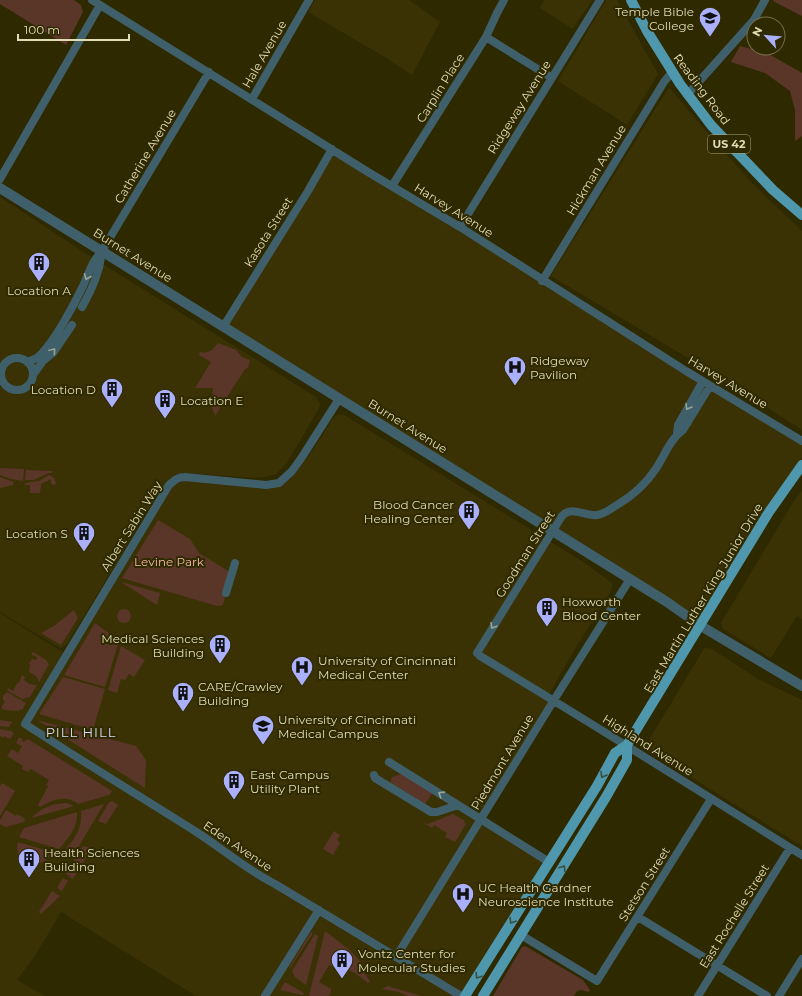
<svg xmlns="http://www.w3.org/2000/svg" width="802" height="996" font-family="Montserrat,sans-serif">
<style>
.built{fill:#3a3204}
.green{fill:#5a3629}
.lines{fill:none;stroke-linecap:round;stroke-linejoin:round}
.minor{stroke:#3f606b;stroke-width:8}
.tertiary{stroke:#3f606b;stroke-width:10}
.primary{stroke:#4e97ad;stroke-width:10}
.oneway{stroke:#98a494}
.oneway2{stroke:#3a503d}
.labels{text-anchor:middle;dominant-baseline:central;stroke-width:4;stroke-linejoin:round;paint-order:stroke}
.shield{fill:#2f2900;stroke:#aca67f;stroke-width:1}
.shield-label{font-size:11px;font-weight:bold;fill:#e1dbb6}
.poi-label{font-size:12px;fill:#e1dbb6;stroke:#2f2900;text-anchor:start}
.street-label{font-size:12px;fill:#e1dbb6;stroke:#2f2900}
.park-label{font-size:12px;fill:#f4baa5;stroke:#2f2900}
.neighbourhood-label{font-size:13px;letter-spacing:1px;fill:#d9dcf9;stroke:#2f2900}
</style>
<rect width="100%" height="100%" fill="#2f2900"/>
<path class="built" d="M315 0H409L440 22 412 75 386 58 308 12Z
M544 0H592L573 29 540 8Z
M606 0H617L658 74 627 125 558 81Z
M669 87 693 116 751 182 802 231V430L713 373 551 276Z
M332 149 802 441V465L701 626 223 327Z
M0 197 85 253 316 397 320 404 319 408 287 463 276 474 266 477 255 478 187 473 175 475 170 479 160 491 67 644 65 646 60 648 0 612Z
M339 414 344 415 408 454 585 563 612 583V589L575 649 548 696 554 700 482 819 549 862 465 996H196L61 912 35 956 17 980 45 996H0V613L67 655 175 480 273 485 302 457 307 459 332 420 335 416Z
M802 491V619L797 616 771 658 723 629 721 623 795 499Z
M705 647 712 649 758 679 802 700V846L647 750 646 745Z"/>
<path class="green" d="M0 0H74L81 5 83 12 66 45 0 4Z
M774 0H802V16L773 1Z
M740 46 767 53 802 73V136L795 141V110L790 91 765 73 731 62Z
M218 343 236 350 242 357 250 360 248 368 245 369 215 416 212 407 213 388H195L211 362 199 355 200 352C209 354 213 350 218 343Z
M0 468 24 469 23 481 11 479 0 475Z
M26 470 52 471V473H48L34 480H25Z
M49 475 54 478 56 483 55 485 51 484V479L41 484 40 493H30V485H25V483L39 481Z
M0 477 13 482V485L0 488Z
M158 520 190 539 199 553 228 571 230 576 223 605 217 606 122 578Z
M121 582 160 593 157 605Z
M117 616a7 7 0 1 1 14 0a7 7 0 1 1-14 0Z
M74 610 78 618 61 645 41 633 54 626Z
M95 623 119 641 105 687 64 675Z
M121 646 145 660 134 677 129 674 125 680 121 679 117 693 108 690Z
M33 652 46 660 49 664 39 682 36 676 29 672 30 665 29 663 32 659 35 660 37 659 36 656 31 655Z
M22 675 25 677 24 680 29 684 37 685 30 697 22 699 7 690 8 688 13 691 17 683H19Z
M63 677 105 689 93 730 39 714Z
M7 692 26 703 22 710 20 709 19 711 4 710 1 708 5 701 3 700V696Z
M0 720 12 722 9 727 0 726Z
M37 720 136 746 146 760 145 788Z
M0 729 11 731 14 733 10 739 4 736 3 738 0 736Z
M19 737 23 739 22 741 24 742 28 739 112 791 109 795 78 804C67 794 51 800 40 807L38 805 48 786 46 785 49 780 31 769 28 772 22 769 23 766 7 756 12 749 18 753 22 746 16 743Z
M401 774 404 775 433 792 425 804 390 782 392 777Z
M2 783 15 791 0 816V786Z
M112 801 118 805 106 824 98 821 109 802Z
M67 803 74 806 32 818C40 808 54 803 67 803Z
M104 804 76 851 70 853 64 851C75 839 83 827 81 811Z
M6 810 16 816 17 814 25 819 24 822 6 827 0 824V820Z
M77 812C78 827 69 838 59 849L19 837 24 828Z
M453 814 465 821 464 822 466 824 455 842 445 837 447 833 434 825 432 828 424 823 428 824Z
M334 831 340 835 337 840 340 843 333 855 323 849Z
M18 842 55 853C49 858 43 863 35 865 21 868 15 853 18 842Z
M83 846 92 848 73 879 66 874Z
M63 878 68 881 62 891 57 888Z
M52 891 60 896 41 914 39 912Z
M325 931 351 951 365 967 362 970 370 981 368 983 355 973 346 969 342 972 329 965 319 982 331 989V992L329 996H309Z
M311 932 313 933 290 968V966Z
M315 934 318 936 306 985 295 977 292 971Z
M525 946 583 980 590 990 588 992 582 990 577 991 574 996H493L522 947Z
M285 982 304 993 303 995 280 990Z
M388 986 421 996H408L399 992 381 989Z"/>
<g class="lines">
<path class="minor" d="M92 0 368 172 460 227 686 371 802 441
M486 37 552 78
M687 95 754 20 765 0
M252 99 309 0
M0 179 100 5
M392 186 486 37 497 13 504 0
M460 227 600 0
M542 281 664 82 672 72
M82 307C92 289 100 272 102 251
M223 327 308 191 332 149
M1 374a16 16 0 1 1 32 0a16 16 0 1 1-32 0Z
M27 362C31 360 36 359 38 357 53 344 74 305 83 286 89 273 91 263 102 251L209 72
M33 375 43 361 53 353 72 325
M339 399 302 457 292 471 279 483 266 485 185 477C178 477 175 480 169 485L25 724C82 761 141 797 198 833 224 850 247 870 275 884L461 996
M677 434 678 425 703 381
M226 593 235 563
M477 653 562 516C572 505 585 517 597 515 605 514 610 509 617 505 632 496 645 485 655 470 664 457 670 439 683 430L710 386
M480 656C589 721 695 789 802 855
M374 775 375 778 431 812H437L458 805 389 762
M458 805 549 862
M638 917 767 996
M521 935 597 981 711 799
M396 957 554 700 630 579
M265 996 319 910
M698 996 790 848
M779 996 802 959"/>
<path class="tertiary" d="M0 188 667 602 701 626 802 686"/>
<path class="primary" d="M631 0 647 31 680 84 711 125 773 190 802 215
M465 996 597 786 615 753 627 745 769 512 802 465
M483 996 606 797 627 760V745"/>
</g>
<defs><path id="oneway-chevron" d="M-2-3.5L2.5 0L-2 3.5" fill="none" stroke-width="1.6" stroke-linecap="round" stroke-linejoin="round"/></defs>
<g class="oneway">
<use href="#oneway-chevron" transform="translate(87 277) rotate(113)"/>
<use href="#oneway-chevron" transform="translate(53 351) rotate(-50)"/>
<use href="#oneway-chevron" transform="translate(688 407) rotate(120)"/>
<use href="#oneway-chevron" transform="translate(493 626) rotate(122)"/>
<use href="#oneway-chevron" transform="translate(441 794) rotate(-148)"/>
</g>
<g class="oneway2">
<use href="#oneway-chevron" transform="translate(603 775) rotate(120)"/>
<use href="#oneway-chevron" transform="translate(563 868) rotate(-58)"/>
<use href="#oneway-chevron" transform="translate(512 921) rotate(122)"/>
<use href="#oneway-chevron" transform="translate(478 976) rotate(122)"/>
</g>
<defs>
<g id="school-pin" transform="scale(1.15)"><path d="M0 17L-7.5 6A9.5 9.5 0 1 1 7.5 6Z" fill="#aab0fb" stroke="#2f2900"/><path d="M0-5L7-2L0 1L-7-2ZM-4 1L0 2.5L4 1V4Q0 6-4 4Z" fill="#111"/></g>
<g id="building-pin" transform="scale(1.15)"><path d="M0 17L-7.5 6A9.5 9.5 0 1 1 7.5 6Z" fill="#aab0fb" stroke="#2f2900"/><path d="M-4-6H4V6H1V3H-1V6H-4ZM-2.5-4.3h1.7v1.8h-1.7ZM.8-4.3h1.7v1.8H.8ZM-2.5-1h1.7V.8h-1.7ZM.8-1h1.7V.8H.8Z" fill="#111"/></g>
<g id="hospital-pin" transform="scale(1.15)"><path d="M0 17L-7.5 6A9.5 9.5 0 1 1 7.5 6Z" fill="#aab0fb" stroke="#2f2900"/><path d="M-5-5h3v3.5h4V-5h3V5h-3V1.5h-4V5h-3Z" fill="#111"/></g>
<g id="university-pin" transform="scale(1.15)"><path d="M0 17L-7.5 6A9.5 9.5 0 1 1 7.5 6Z" fill="#aab0fb" stroke="#2f2900"/><path d="M0-5L7-2L0 1L-7-2ZM-4 1L0 2.5L4 1V4Q0 6-4 4Z" fill="#111"/></g>
</defs>
<g fill-rule="evenodd">
<use href="#school-pin" x="710" y="18"/>
<use href="#building-pin" x="39" y="263"/>
<use href="#hospital-pin" x="515" y="367"/>
<use href="#building-pin" x="112" y="389"/>
<use href="#building-pin" x="165" y="400"/>
<use href="#building-pin" x="469" y="511"/>
<use href="#building-pin" x="84" y="533"/>
<use href="#building-pin" x="547" y="608"/>
<use href="#building-pin" x="220" y="645"/>
<use href="#hospital-pin" x="302" y="667"/>
<use href="#building-pin" x="183" y="693"/>
<use href="#university-pin" x="263" y="726"/>
<use href="#building-pin" x="234" y="781"/>
<use href="#building-pin" x="29" y="859"/>
<use href="#hospital-pin" x="463" y="894"/>
<use href="#building-pin" x="342" y="960"/>
</g>
<g class="labels">
<rect class="shield" x="708" y="135" width="42" height="18" rx="3"/>
<g class="shield-label">
<text x="729" y="144">US 42</text>
</g>
<g class="poi-label">
<text x="694" y="11" text-anchor="end">Temple Bible<tspan x="694" dy="14">College</tspan></text>
<text x="39" y="290" text-anchor="middle">Location A</text>
<text x="530" y="360">Ridgeway<tspan x="530" dy="14">Pavilion</tspan></text>
<text x="96" y="389" text-anchor="end">Location D</text>
<text x="180" y="400">Location E</text>
<text x="454" y="504" text-anchor="end">Blood Cancer<tspan x="454" dy="14">Healing Center</tspan></text>
<text x="68" y="533" text-anchor="end">Location S</text>
<text x="562" y="601">Hoxworth<tspan x="562" dy="14">Blood Center</tspan></text>
<text x="204" y="638" text-anchor="end">Medical Sciences<tspan x="204" dy="14">Building</tspan></text>
<text x="318" y="660">University of Cincinnati<tspan x="318" dy="14">Medical Center</tspan></text>
<text x="198" y="686">CARE/Crawley<tspan x="198" dy="14">Building</tspan></text>
<text x="278" y="719">University of Cincinnati<tspan x="278" dy="14">Medical Campus</tspan></text>
<text x="250" y="774">East Campus<tspan x="250" dy="14">Utility Plant</tspan></text>
<text x="44" y="852">Health Sciences<tspan x="44" dy="14">Building</tspan></text>
<text x="478" y="887">UC Health Gardner<tspan x="478" dy="14">Neuroscience Institute</tspan></text>
<text x="358" y="953">Vontz Center for<tspan x="358" dy="14">Molecular Studies</tspan></text>
</g>
<g class="street-label">
<text transform="translate(264 54) rotate(-60)">Hale Avenue</text>
<text transform="translate(440 88) rotate(-58)">Carplin Place</text>
<text transform="translate(702 89) rotate(53)">Reading Road</text>
<text transform="translate(519 107) rotate(-58)">Ridgeway Avenue</text>
<text transform="translate(145 156) rotate(-59)">Catherine Avenue</text>
<text transform="translate(596 170) rotate(-59)">Hickman Avenue</text>
<text transform="translate(454 210) rotate(32)">Harvey Avenue</text>
<text transform="translate(268 232) rotate(-58)">Kasota Street</text>
<text transform="translate(133 255) rotate(32)">Burnet Avenue</text>
<text transform="translate(728 382) rotate(31)">Harvey Avenue</text>
<text transform="translate(408 426) rotate(32)">Burnet Avenue</text>
<text transform="translate(131 526) rotate(-58)">Albert Sabin Way</text>
<text transform="translate(525 554) rotate(-58)">Goodman Street</text>
<text transform="translate(703 598) rotate(-59)">East Martin Luther King Junior Drive</text>
<text transform="translate(648 745) rotate(32)">Highland Avenue</text>
<text transform="translate(502 762) rotate(-59)">Piedmont Avenue</text>
<text transform="translate(238 846) rotate(34)">Eden Avenue</text>
<text transform="translate(644 884) rotate(-58)">Stetson Street</text>
<text transform="translate(734 916) rotate(-58)">East Rochelle Street</text>
</g>
<g class="park-label">
<text x="169" y="561">Levine Park</text>
</g>
<g class="neighbourhood-label">
<text x="81" y="732">PILL HILL</text>
</g>
</g>
<g transform="translate(766 36) rotate(297)"><circle r="19" fill="#2f2900" stroke="#767049"/>
<path d="M0-3L7 15L0 10L-7 15Z" fill="#aab0fb"/>
<text y="-6" font-size="11" font-weight="bold" text-anchor="middle" fill="#e1dbb6">N</text>
</g>
<path d="M18 34v6h111v-6" fill="none" stroke="#e1dbb6" stroke-width="2"/>
<text x="24" y="34" font-size="12" fill="#e1dbb6" stroke="#2f2900" stroke-width="3" paint-order="stroke">100 m</text>
</svg>
